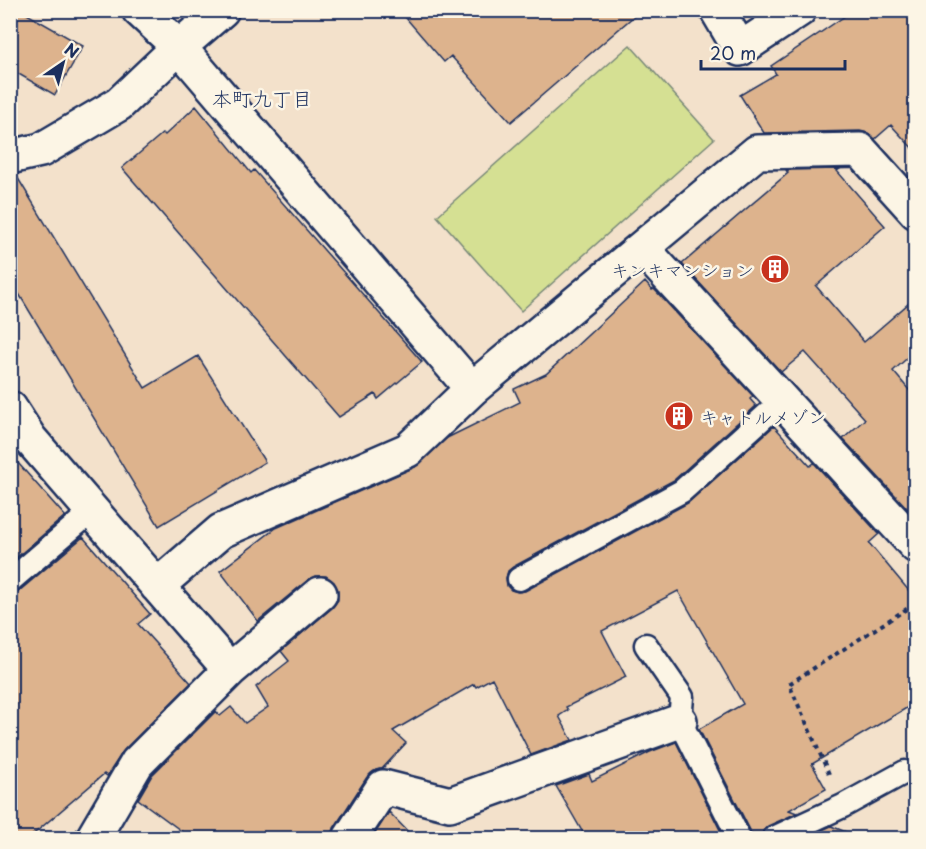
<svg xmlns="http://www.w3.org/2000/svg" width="926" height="849" font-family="'Playpen Sans','Klee One',sans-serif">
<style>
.green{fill:#d5e093;stroke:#788878;stroke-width:1.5}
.building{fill:#ddb38d;stroke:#1b2f5e;stroke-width:1.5}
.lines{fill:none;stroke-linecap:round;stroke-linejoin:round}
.service-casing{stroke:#1b2f5e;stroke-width:27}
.minor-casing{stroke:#1b2f5e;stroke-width:38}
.path{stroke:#1b2f5e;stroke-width:4;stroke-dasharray:4.5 4.5;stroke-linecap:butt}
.service{stroke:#fcf5e5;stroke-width:22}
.minor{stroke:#fcf5e5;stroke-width:33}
.labels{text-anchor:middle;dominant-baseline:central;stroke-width:5;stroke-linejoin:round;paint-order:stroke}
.poi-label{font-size:18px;fill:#1b2f5e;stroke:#fcf5e5;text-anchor:end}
.neighbourhood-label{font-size:20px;fill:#1b2f5e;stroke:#fcf5e5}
</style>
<rect width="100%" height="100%" fill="#f3e1cb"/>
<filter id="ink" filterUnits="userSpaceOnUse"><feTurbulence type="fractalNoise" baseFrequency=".0167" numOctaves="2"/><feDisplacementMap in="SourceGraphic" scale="12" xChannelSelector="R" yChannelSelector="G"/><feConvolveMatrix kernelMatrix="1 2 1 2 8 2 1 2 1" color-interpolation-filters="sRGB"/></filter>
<g filter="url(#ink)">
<path class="green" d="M630 45 714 139 521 311 437 216Z"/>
<path class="building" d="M10 10H20L83 46 55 95 10 69Z
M399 10H641L511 122 451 56 444 62Z
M854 10H915V151L891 125 875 139 868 133 860 131 764 133 740 95 776 74 771 66Z
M196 106 251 173 254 170 422 362 378 399 375 394 339 417 122 168 163 133 165 135Z
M840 169 837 171 885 226 816 286 864 342 915 298V351L893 371 915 397V502L908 509 843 439 865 419 805 352 781 372 682 264 788 173 786 170Z
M10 175H16L145 388 198 356 265 462 159 526 10 279Z
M645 282 652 290 654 289 753 396 750 399 756 406 674 480 513 567 508 571 506 578 507 586 511 590 518 592 525 591 688 503 774 426 810 466 814 463 879 534 869 543 915 598V703L812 764 826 789 789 810 797 813 768 826 763 831 761 838H752L751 832 699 729 743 704 678 591 602 631 626 677 566 707 568 710 559 716 572 740 531 755 492 678 476 687 474 684 393 731 406 743 382 769 376 770 367 777 334 828 332 838H191L138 799 152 775 216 711 220 716 231 707 245 723 268 707 256 687 289 661 281 651 332 608 338 600V590L334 582 326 576H316L308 580 258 621 220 571 276 528 415 467 447 438 520 402 514 389 546 374Z
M10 454 65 516 10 563Z
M83 537 150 614 138 624 191 683 124 750 107 776 104 774 29 838H10V594L19 591Z
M676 742 724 838H586L556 786 589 774 592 781 650 752Z
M389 812 414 838H372Z
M831 826 856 836V838H805Z"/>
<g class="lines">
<g class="service-casing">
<path id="service" d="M519 579 682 491 783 400
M10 581 92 511
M646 645 682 697 680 721 739 838
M774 838 843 806 905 772"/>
</g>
<g class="minor-casing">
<path id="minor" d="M139 10 179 47 472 389 757 152 860 150 916 212
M717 10 740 49 799 10
M10 157 41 150 119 104 179 47 222 10
M642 248 916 546
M10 408 30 439 230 670
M157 586 221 531 408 450 472 389
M93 838 137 763 230 670 320 594
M350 838 383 787 450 804 680 721"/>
</g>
<path class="path" d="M829 774 789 684 916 603"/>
<use href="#service" class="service"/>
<use href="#minor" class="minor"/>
</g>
</g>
<defs>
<g id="building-disc" transform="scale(1.5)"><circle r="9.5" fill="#c8321e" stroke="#fcf5e5"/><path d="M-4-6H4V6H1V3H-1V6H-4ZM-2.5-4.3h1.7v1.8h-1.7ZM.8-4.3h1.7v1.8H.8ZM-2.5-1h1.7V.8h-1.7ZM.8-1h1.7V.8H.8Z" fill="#fff"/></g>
</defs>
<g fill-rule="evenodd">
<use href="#building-disc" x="775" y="269"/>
<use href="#building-disc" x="679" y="416"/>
</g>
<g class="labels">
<g class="poi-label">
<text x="754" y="269">キンキマンション</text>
<text x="700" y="416" text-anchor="start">キャトルメゾン</text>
</g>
<g class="neighbourhood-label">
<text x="262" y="98">本町九丁目</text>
</g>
</g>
<rect width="926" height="849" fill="none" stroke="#fcf5e5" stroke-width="36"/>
<rect x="18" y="18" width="890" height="813" fill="none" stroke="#1b2f5e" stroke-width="2" filter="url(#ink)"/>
<g transform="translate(63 63) rotate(35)" stroke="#fcf5e5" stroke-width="4.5" paint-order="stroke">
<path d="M0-4.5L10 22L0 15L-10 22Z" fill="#1b2f5e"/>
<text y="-9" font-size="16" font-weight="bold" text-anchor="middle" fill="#1b2f5e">N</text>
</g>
<path d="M701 60v9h144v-9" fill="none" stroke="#1b2f5e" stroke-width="3"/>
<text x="710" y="60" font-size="18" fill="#1b2f5e" stroke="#fcf5e5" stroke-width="4.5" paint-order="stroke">20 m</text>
</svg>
